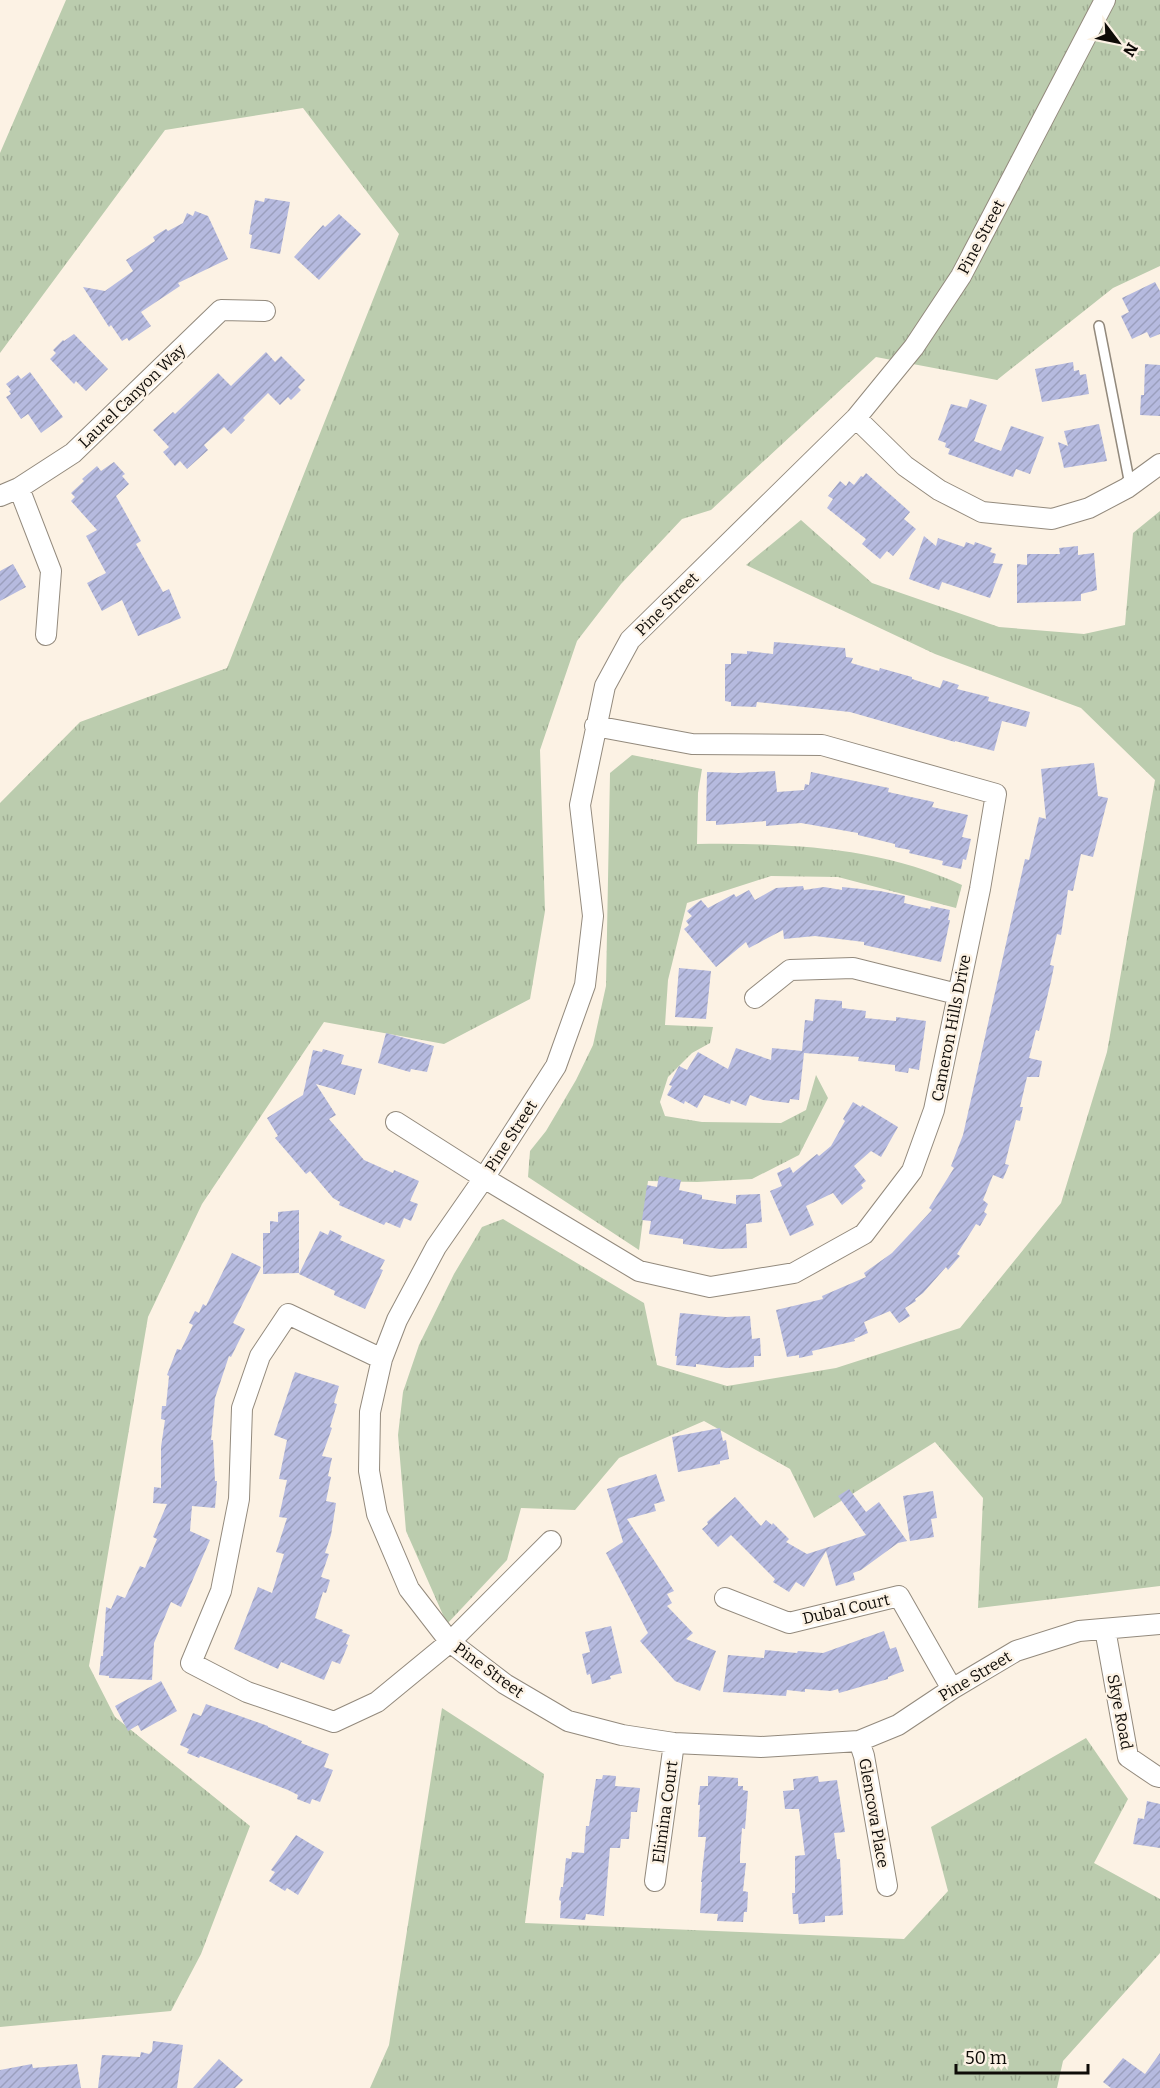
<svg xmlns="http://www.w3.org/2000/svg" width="1160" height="2088" font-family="Bitter,serif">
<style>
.grass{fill:url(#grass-tufts)}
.building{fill:url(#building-hatch)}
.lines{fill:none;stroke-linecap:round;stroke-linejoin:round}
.service-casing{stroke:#938a7d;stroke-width:12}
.minor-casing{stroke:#938a7d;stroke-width:22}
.service{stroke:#fff;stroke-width:9}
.minor{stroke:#fff;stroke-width:20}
.labels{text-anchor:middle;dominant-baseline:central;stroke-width:5;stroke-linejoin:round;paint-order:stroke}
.street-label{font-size:16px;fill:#0f0c08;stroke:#fcf2e4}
</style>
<defs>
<pattern id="grass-tufts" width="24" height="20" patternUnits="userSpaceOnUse" patternTransform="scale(1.5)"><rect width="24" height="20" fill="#bbccae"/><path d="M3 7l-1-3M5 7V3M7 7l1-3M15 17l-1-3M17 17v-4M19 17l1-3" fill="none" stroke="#a0ae94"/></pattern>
<pattern id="building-hatch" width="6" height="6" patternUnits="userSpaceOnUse" patternTransform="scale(1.5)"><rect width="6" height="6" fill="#b6badf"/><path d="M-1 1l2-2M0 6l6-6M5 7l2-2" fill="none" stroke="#9b9fbe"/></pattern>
</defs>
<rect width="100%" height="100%" fill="#fcf2e4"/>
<path class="grass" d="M66 0H1160V266L1113 288 997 380 876 357 711 510 682 519 621 584 577 641 540 750 545 911 530 999 444 1044 324 1022 202 1204 148 1317 89 1666 115 1717 250 1826 201 1954 171 2011 0 2027V803L80 722 227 668 399 234 303 108 165 130 0 353V153Z
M1160 511V1586L978 1608 983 1498 935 1442 814 1518 790 1469 704 1421 619 1458 575 1510 521 1508 507 1560 447 1624 406 1531 398 1435 403 1392 419 1345 454 1274 482 1227 503 1219 644 1303 657 1365 727 1386 836 1368 960 1328 1061 1203 1107 1052 1155 780 1081 708 935 654 746 565 801 520 872 583 999 627 1084 634 1125 625 1133 533Z
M632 755 702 769 698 793 697 844C786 843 879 846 962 885L956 908 838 877 771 876 687 903 668 980 665 1025 713 1027 710 1043 692 1053 668 1077 660 1102 665 1116 702 1122 781 1123 806 1110 816 1075 828 1098 799 1155 752 1179 697 1182 648 1181 639 1250 528 1177 530 1151 546 1131 576 1080 593 1045 606 986 610 773Z
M442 1708 544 1774 525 1923 904 1939 948 1891 931 1827 1086 1738 1128 1799 1094 1863 1160 1899V1953L1063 2061 1057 2088H370L389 2045Z"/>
<path class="building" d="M265 198 290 202 280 254 250 248 252 235 249 234 255 200 264 202Z
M195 211 208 216 228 259 178 283 180 286 141 312 151 326 129 341 127 338 122 341 111 325 109 327 83 287 105 291 133 271 126 260 155 241 153 237 166 229 168 231 183 223 187 213 193 216Z
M339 214 361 234 319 280 294 257 323 225 325 227Z
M1155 282 1160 291V334L1150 338 1147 332 1132 339 1121 316 1129 312 1122 298Z
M74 334 108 369 86 391 76 381 74 384 50 359 56 353 53 350 63 340 64 341Z
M266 352 275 362 281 356 305 380 298 387 301 390 291 400 288 397 280 405 268 393 243 418 245 420 231 434 224 427 204 445 208 450 187 469 180 461 175 466 163 452 169 447 153 430 173 412 175 414 218 373 231 386Z
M1073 362 1074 371 1079 370 1080 375 1086 374 1089 394 1042 402 1035 369Z
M1145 364 1160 365V416L1140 415 1141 395H1144Z
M30 372 63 417 41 433 28 414 21 419 6 397 11 394 9 391 11 390 6 384 18 375 21 379Z
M970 399 987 405 974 441 1001 451 1011 426 1044 437 1030 474 1016 469 1013 477 948 454 950 449 945 447 946 443 938 440 951 404 967 408Z
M1099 424 1107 461 1064 468 1058 442 1068 446 1064 431Z
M114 462 125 474 122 476 129 484 116 496 141 541 136 544 163 592 169 589 181 618 138 636 122 600 102 611 87 583 106 573 86 536 97 530 71 501 75 497 71 493 84 481 82 479 97 466 101 471Z
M866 473 910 512 904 519 916 529 893 556 887 551 880 559 862 544 866 539 827 508 833 499 828 496 840 481 846 486 849 481 854 485 861 476 863 477Z
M924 536 936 546 938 538 964 547 966 542 974 545 975 542 992 548 990 552 996 554 993 563 1003 564 990 598 942 582 939 590 909 579Z
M1078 546V555L1094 553 1097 590 1081 594V601L1017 603V564L1027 565V554H1060L1059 548Z
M13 564 26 587 0 601V571Z
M774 642 845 648 846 657 853 658 851 663 879 671 880 668 912 677V679L940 688 943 680 959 685 957 689 989 697 988 701 1030 712 1026 727 1002 721 994 751 955 741V742L850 712 757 702 756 707 731 706V702L725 701V664H731V653L747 654V651L773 654Z
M1094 763 1098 796 1108 798 1093 857 1081 854 1073 891 1068 890 1061 935 1057 934 1050 965 1054 966 1051 981 1039 1031 1036 1030 1029 1058 1042 1061 1039 1077H1027L1020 1107H1023L1020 1121 1016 1120 1005 1164 1009 1165 1003 1179 993 1175 983 1200 988 1204 984 1212 987 1214 980 1226 976 1224 957 1254 960 1256 948 1270 946 1267 923 1293 915 1299 916 1301 905 1308 910 1316 899 1323 890 1311 864 1322 868 1333 854 1339 855 1341 812 1351 813 1355 799 1358V1355L787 1357 776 1310 823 1299 822 1296 866 1277 864 1273 892 1253 932 1210 929 1208 954 1168 951 1166 963 1135 1025 859 1029 860 1039 817 1046 819 1041 769Z
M775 771 777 792 804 790 805 784 809 785 811 772 889 788 888 792 934 802 932 807 968 815 962 837 971 839 966 860 963 859 961 869 942 865 943 861 909 853 910 850 895 847V844L858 835V833L801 823 766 826V821L716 825V821H706L707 772 738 773Z
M803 886 804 890 824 887 842 890V887L880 891 905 896 904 903 930 909 931 906 950 910 948 920H950L941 962 864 945V942L815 936 784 939 783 930 749 948 746 942 716 967 684 929 689 925 686 921 692 916 687 911 701 900 708 908 734 894 736 897 749 890 755 900 776 888Z
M679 968 711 971 706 1019 675 1017Z
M815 999 842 1001V1008L866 1011 865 1018 896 1021V1017L926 1021 919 1070 909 1068 908 1073 895 1071V1065L858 1061 859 1057 804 1053 799 1100 790 1099 789 1103 763 1100 750 1095 746 1106 731 1100 730 1104 704 1095 697 1108 685 1101 684 1104 667 1095 672 1086 669 1085 679 1066 687 1070 698 1052 728 1069 736 1048 771 1060 772 1048 802 1051 805 1020 813 1021Z
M386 1033 434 1046 427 1072 411 1069 410 1072 378 1063Z
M323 1049 344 1055 341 1064 362 1069 355 1095 316 1084 336 1115 329 1119 364 1160 393 1173 394 1170 419 1181 410 1201 418 1204 411 1221 404 1218 400 1228 386 1222 384 1225 339 1205 340 1202 333 1198 310 1171 306 1174 275 1138 278 1136 267 1118 303 1095 313 1050 322 1052Z
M853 1102 861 1107 862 1105 898 1127 881 1157 871 1151 854 1166 866 1181 861 1185 863 1188 842 1205 833 1193 806 1206 814 1225 790 1236 770 1191 782 1186 777 1173 790 1167 793 1173 817 1154 819 1156 831 1146 845 1121 843 1119Z
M659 1176 681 1180 679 1190 702 1195V1199L736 1204V1195L760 1194 762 1222 746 1224 747 1248 720 1249 683 1244V1239L649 1234 651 1221 642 1220 647 1185 657 1187Z
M299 1210V1273L263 1274V1233H270V1221L278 1222V1212Z
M330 1230 342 1236 340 1240 385 1260 380 1269 383 1270 365 1309 334 1295 335 1291 299 1274 320 1231 328 1235Z
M232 1253 261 1267 233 1323 245 1329 231 1357 229 1356 215 1398 211 1440H213L215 1481H217L215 1508 192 1506 190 1531 210 1540 181 1607 171 1602 154 1643 152 1680 109 1678V1676L99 1675 101 1656H103L106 1607 111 1609 117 1595 125 1598 140 1566 145 1568 157 1539 153 1537 167 1504 153 1503 154 1487 161 1488V1447L165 1420 161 1419 162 1406H166L169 1376 167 1375 177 1349 181 1350 193 1325 189 1323 195 1311 199 1313 203 1304 206 1306Z
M680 1313 726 1317 750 1316 752 1339 760 1338 761 1356H754V1367L726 1368 696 1364V1367L676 1365 677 1356H675Z
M295 1372 339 1386 334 1403 337 1404 330 1427 332 1428 322 1456 332 1458 328 1476 331 1477 326 1501 336 1503 331 1535 325 1553 329 1554 321 1577 330 1580 326 1593 323 1592 315 1618 343 1630 342 1632 350 1635 346 1644 348 1645 340 1664 332 1661 324 1680 281 1662 278 1669 234 1649 258 1587 272 1593 284 1554 276 1552 287 1518 279 1517 287 1480 279 1479 287 1440 274 1435Z
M720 1428 723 1441 726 1440 729 1459 720 1461V1464L678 1472 672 1437Z
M656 1474 665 1501 654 1504 656 1511 627 1519 674 1591 667 1594 672 1603 667 1606 693 1633 686 1639 716 1651 700 1691 675 1681 640 1641 648 1633 606 1553 623 1542 607 1489Z
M849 1489 866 1512 879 1502 907 1541 898 1543 861 1570 853 1573 855 1580 836 1586 826 1551 804 1587 796 1582 789 1592 773 1582 775 1579 731 1535 718 1547 702 1529 708 1524 707 1522 735 1497 761 1526 766 1520 772 1525 773 1523 789 1539 786 1542 807 1554 866 1535 838 1496Z
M933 1491 937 1518 931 1519 934 1537 910 1541 903 1496Z
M611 1626 622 1673 610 1676 611 1679 592 1684 590 1674 587 1675 582 1654 590 1652 585 1632Z
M884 1631 890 1649 896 1647 904 1671 888 1677V1679L839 1693 838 1689 831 1691 805 1689V1692L787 1690 786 1696 723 1692 728 1655 764 1658 765 1650 797 1653 798 1651 823 1653Z
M161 1681 177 1711 141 1731 138 1725 128 1731 115 1706Z
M206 1704 268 1726V1727L302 1741 301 1743 329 1754 324 1767 333 1770 320 1802 312 1799 310 1804 297 1799 298 1795 288 1790 200 1756 199 1758 187 1753 189 1749 180 1745 193 1713 201 1716Z
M603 1775 616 1776 615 1786 640 1788 637 1812H631L629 1839H621L620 1848H610L604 1916 586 1914 585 1920 560 1918 561 1901 559 1900 561 1887H563L566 1858 571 1859 572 1852 584 1853 586 1826H589L596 1779H602Z
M708 1776 738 1778V1786H743V1790L748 1791 745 1829 742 1828 740 1855V1863H746L743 1891 748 1892 747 1912H744L743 1922 717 1921 718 1914 700 1913 702 1882H701L706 1837H698L700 1805H698L700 1786H708Z
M818 1776 819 1782 837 1780 845 1832 834 1833 837 1859H840L843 1915 825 1916V1922L799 1924 798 1914H793L792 1893H795V1856L805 1855 799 1809H785L783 1791 794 1790 793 1779Z
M1147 1801 1160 1804V1848L1133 1844 1138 1818 1144 1819Z
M296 1835 324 1852 298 1895 287 1888 285 1891 269 1881 275 1872 271 1870Z
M153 2041 183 2045 177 2088H98L102 2055 140 2057 141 2052 149 2054 152 2051Z
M1160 2053V2088H1111L1103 2082 1123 2058 1145 2074Z
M219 2059 243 2080 235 2088H193Z
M32 2064 33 2068 77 2064 81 2088H0V2070Z"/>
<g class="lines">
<g class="service-casing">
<path id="service" d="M1099 326 1130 485"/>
</g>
<g class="minor-casing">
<path id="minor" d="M1105 0 961 276 914 347 856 418 630 640 605 686 580 805 593 916 585 985 556 1066 484 1178 436 1247 397 1320 382 1359 370 1412 369 1471 377 1514 409 1589 450 1642 505 1684 568 1721 622 1735 674 1743 761 1747 859 1741 898 1725 952 1689 1016 1651 1079 1631 1160 1624
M856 418 905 466 939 490 982 512 1052 519 1089 508 1127 488 1160 464
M19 488 51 571 46 635
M0 496 19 488 73 453 221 310 265 311
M755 998 790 970 853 968 957 994
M396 1122 484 1178 639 1271 710 1287 794 1273 864 1234 912 1171 934 1110 980 889 996 794 822 745 692 744 595 726
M382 1359 288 1314 260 1356 242 1408 239 1499 221 1591 191 1663 247 1692 334 1722 377 1702 450 1642 551 1541
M725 1598 789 1623 899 1596 952 1689
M1105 1629 1128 1757 1156 1776 1160 1777
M859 1741 864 1756 887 1886
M655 1881 674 1743"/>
</g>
<use href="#service" class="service"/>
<use href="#minor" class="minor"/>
</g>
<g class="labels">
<g class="street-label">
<text transform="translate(981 237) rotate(-62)">Pine Street</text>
<text transform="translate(132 396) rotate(-44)">Laurel Canyon Way</text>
<text transform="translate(667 604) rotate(-45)">Pine Street</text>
<text transform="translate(951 1028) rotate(-79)">Cameron Hills Drive</text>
<text transform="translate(511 1136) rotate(-57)">Pine Street</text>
<text transform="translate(846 1609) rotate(-13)">Dubal Court</text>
<text transform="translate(489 1670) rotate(36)">Pine Street</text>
<text transform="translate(975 1676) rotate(-31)">Pine Street</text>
<text transform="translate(1120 1712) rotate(79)">Skye Road</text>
<text transform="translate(665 1812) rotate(-82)">Elimina Court</text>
<text transform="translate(874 1813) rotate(80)">Glencova Place</text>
</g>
</g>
<g transform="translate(1118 42) rotate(122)" stroke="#fcf2e4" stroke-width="4.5" paint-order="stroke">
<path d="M0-4.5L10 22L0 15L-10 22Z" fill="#0f0c08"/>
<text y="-9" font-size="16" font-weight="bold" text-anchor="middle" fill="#0f0c08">N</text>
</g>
<path d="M956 2064v9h132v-9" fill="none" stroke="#0f0c08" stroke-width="3"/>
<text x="965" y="2064" font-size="18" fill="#0f0c08" stroke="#fcf2e4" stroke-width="4.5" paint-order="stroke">50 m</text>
</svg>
